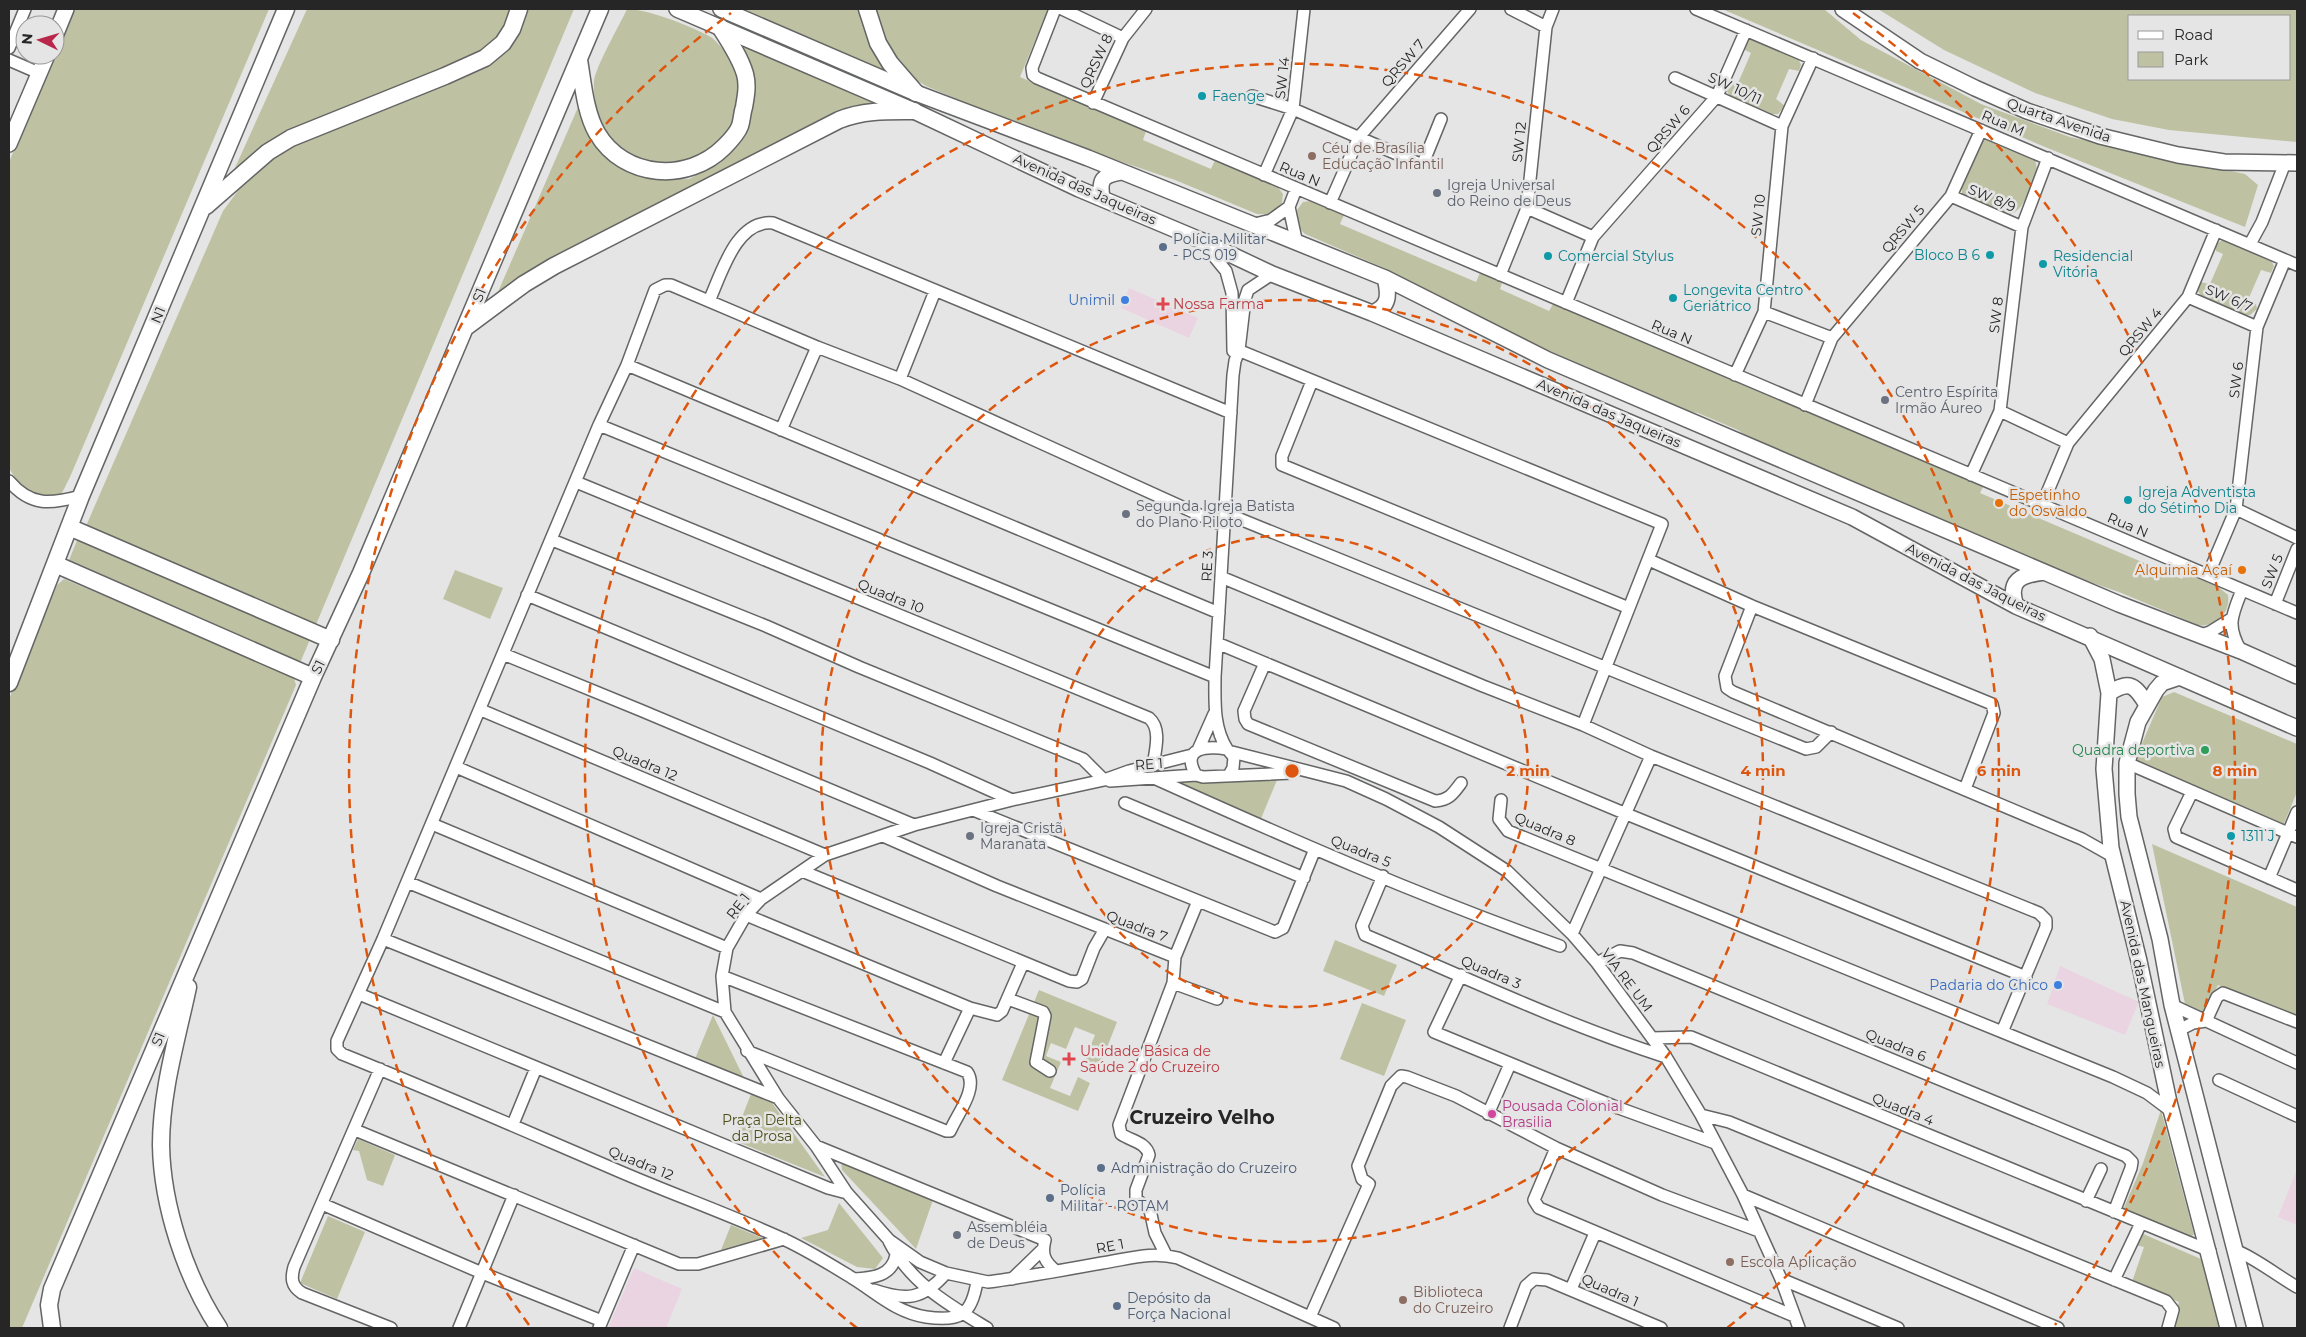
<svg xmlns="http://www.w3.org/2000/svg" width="2306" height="1337" font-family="Montserrat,sans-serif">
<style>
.commercial{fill:#ead4e1}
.green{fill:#bfc2a2;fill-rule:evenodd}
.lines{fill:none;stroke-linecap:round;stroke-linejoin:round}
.minor-casing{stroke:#646565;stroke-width:14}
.major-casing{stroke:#646565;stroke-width:18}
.highway-casing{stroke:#646565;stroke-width:19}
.minor{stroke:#fff;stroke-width:11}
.major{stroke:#fff;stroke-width:15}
.highway{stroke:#fff;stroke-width:16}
.ring{fill:none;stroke:#de560d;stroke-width:2.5;stroke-dasharray:9 6}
.culture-dot{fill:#0f9aa8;stroke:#e5e5e6;stroke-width:2}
.education-dot{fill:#8d6e63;stroke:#e5e5e6;stroke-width:2}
.worship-dot{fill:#6b7280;stroke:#e5e5e6;stroke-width:2}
.service-dot{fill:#5c6f8a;stroke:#e5e5e6;stroke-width:2}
.shop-dot{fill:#3f7fe0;stroke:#e5e5e6;stroke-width:2}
.health-dot{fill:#e0444e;stroke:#e5e5e6;stroke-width:2}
.food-dot{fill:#e8710a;stroke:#e5e5e6;stroke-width:2}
.leisure-dot{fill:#2e9e5b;stroke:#e5e5e6;stroke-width:2}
.hotel-dot{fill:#d1479c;stroke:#e5e5e6;stroke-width:2}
.labels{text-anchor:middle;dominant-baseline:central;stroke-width:5;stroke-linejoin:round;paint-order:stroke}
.street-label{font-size:14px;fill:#262626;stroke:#e5e5e6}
.culture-label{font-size:14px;fill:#0d838f;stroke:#e5e5e6;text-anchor:start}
.education-label{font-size:14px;fill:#785e54;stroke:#e5e5e6;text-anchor:start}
.worship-label{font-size:14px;fill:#5b616d;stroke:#e5e5e6;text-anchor:start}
.service-label{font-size:14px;fill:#4e5e75;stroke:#e5e5e6;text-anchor:start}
.shop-label{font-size:14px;fill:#366cbe;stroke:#e5e5e6;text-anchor:end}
.health-label{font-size:14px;fill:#be3a42;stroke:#e5e5e6;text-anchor:start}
.food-label{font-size:14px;fill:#c56008;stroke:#e5e5e6;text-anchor:start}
.leisure-label{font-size:14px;fill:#27864d;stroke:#e5e5e6;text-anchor:end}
.hotel-label{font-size:14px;fill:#b23c85;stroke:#e5e5e6;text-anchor:start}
.park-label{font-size:14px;fill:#4d4e16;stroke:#e5e5e6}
.district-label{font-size:19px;font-weight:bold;fill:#262626;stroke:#e5e5e6}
.centre{fill:#de560d;stroke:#e5e5e6;stroke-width:2.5}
.ring-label{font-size:15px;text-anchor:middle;font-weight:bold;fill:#de560d;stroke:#e5e5e6;stroke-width:5;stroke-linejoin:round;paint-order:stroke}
</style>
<rect width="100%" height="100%" fill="#e5e5e6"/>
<path class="commercial" d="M1129 288 1198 318 1189 338 1121 308Z
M2060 966 2139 1002 2125 1035 2047 1004Z
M2297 1169V1225L2278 1217Z
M634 1268 682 1289 666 1328H608Z"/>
<path class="green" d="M73 9H269L70 477 62 493 55 499C31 495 22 490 9 468V162Z
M307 9H510C504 27 498 38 484 51L281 138 229 181Z
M527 9H574L315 627 86 526 223 211 251 173 282 149 515 38 527 14Z
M627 9C648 9 690 26 709 36 715 39 719 45 723 49 737 62 740 84 737 102 736 109 735 118 733 124 726 138 713 149 700 155 645 182 590 142 594 81 594 70 621 22 627 9Z
M757 9H861L897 79 740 11Z
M873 9H1048L1020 77 1146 131 1143 140 1211 169 1215 160 1277 186 1283 194 1282 203 1270 214H1257L1175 180 1034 132 926 86C893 68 886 42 873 9Z
M1722 9H1824L1861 40 1981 104 2070 137 2245 174 2258 185 2245 227 2045 147Z
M1878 9H2297V142L2169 130 2112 119 2035 93 1944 50ZM2130 16H2290V79H2130Z
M1752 38 1798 58 1801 65 1799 71 1789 69 1776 99 1785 106 1778 114H1771L1730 96 1725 88 1730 80 1738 83 1751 53 1743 49 1745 41Z
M742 46 882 104 857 106 495 299 579 105 589 137 603 154 619 168 642 177 665 180 689 179 720 163 737 147 748 130 755 91 753 71Z
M1984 139 2035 159 2037 169C2031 182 2025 214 2008 214L1969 198 1962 193V185L1981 141Z
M1310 201 1344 215 1340 224 1476 282 1480 273 1502 283 1500 289 1549 311 1553 304 1983 487 1980 493 2182 579 2185 573 2217 586 2228 595C2231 613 2215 628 2198 625L2119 592 2060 572 1756 443 1738 430 1698 413 1674 408 1556 358 1455 308 1384 268 1305 234 1298 227 1297 210 1303 202Z
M2224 239 2271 260 2274 266 2271 273 2261 270 2248 300 2256 304 2257 309 2250 315H2243L2202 297 2198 291 2200 282 2210 284 2223 254 2216 251V244Z
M78 538 311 637 300 663 67 565Z
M455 570 503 588 490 619 443 599Z
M64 579 293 675 296 685 22 1328 9 1327V699L57 585Z
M2174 692 2297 744V792L2283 826 2134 762 2162 697Z
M1231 779 1277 780 1260 821 1168 782Z
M2152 844 2297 907V1018L2218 985 2204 1012 2185 1004Z
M1335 940 1397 965 1384 996 1323 971Z
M1039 990 1117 1022 1099 1068 1084 1062 1095 1035 1075 1027 1066 1049 1051 1043 1046 1056 1061 1062 1050 1088 1070 1096 1078 1077 1090 1083 1078 1111 1002 1080Z
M1362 1003 1406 1020 1384 1076 1340 1059Z
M713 1015 745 1080 695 1059Z
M751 1094 770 1100 825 1177 733 1140Z
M2161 1110 2194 1234 2190 1238 2123 1210 2143 1163Z
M358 1139 395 1155 383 1186 367 1180 359 1151 353 1150Z
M841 1161 934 1197 916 1249 842 1170Z
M839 1203 883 1258 875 1269 857 1267 801 1238 828 1230Z
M328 1216 365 1232 337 1299 300 1283Z
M731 1225 767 1240 719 1255Z
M2141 1233 2201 1259 2221 1328H2169L2179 1302 2132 1282 2144 1247 2135 1245Z"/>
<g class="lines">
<g class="minor-casing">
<path id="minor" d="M1055 9 1032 68 1033 75 1037 78 2297 613
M1062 9 1123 38
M1511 9 1546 27
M1696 9 2297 265
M9 48 25 9
M9 60 39 73
M1675 78 1782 126
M1252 96 1293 109 1420 164 1424 161 1441 119
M1093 103 1123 38 1146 9
M1264 175 1293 109 1304 9
M1296 189 1289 207 1297 244
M1951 196 2022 227
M1330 203 1359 137 1470 9
M1527 208 1593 237
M1251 225 1271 220 1289 207
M1203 243 1226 271 1232 293 1233 351
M2250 244 2262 222 2285 163
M1500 275 1527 208 1546 27 1553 9
M2188 297 2257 327
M709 301C721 275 736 219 773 223L1231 413
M1566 303 1593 237 1717 96 1746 30
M1764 312 1832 338
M1233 348 1662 524 1583 725
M627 365 1219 613
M1735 375 1764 312 1782 126 1813 58
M900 379 935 291
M1312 381 1282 456V465L1629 608
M1805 405 1832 338 1951 196 1981 130
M2000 411 2068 443
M599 425 1215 677
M781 430 817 347
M1971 475 2000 411 2022 227 2048 158
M9 481C31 507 51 504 81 496
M576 482 1149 718C1162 729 1155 751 1153 766
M2042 505 2068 443 2188 297 2216 230
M2236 509 2257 327 2285 260
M1225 513 1806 749 1816 747 1831 732
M552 540 766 626 859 667 1083 759 1104 780
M1649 560 1752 606 1992 704 1994 713 1965 789
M2208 575 2236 509 2297 538
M1221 577 1483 686 1583 725 1651 756 2039 913 2046 920V927L2002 1032
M527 595 930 763 1012 800
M2275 604 2297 549
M1752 606 1725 676 1727 688 1733 692 2082 839 2114 857
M2198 636 2210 632 2231 619
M1217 643 1624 813 2026 977
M2241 651C2226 625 2232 615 2242 590
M503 654 640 710 914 825
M1265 663 1244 711 1245 719 1248 724 1435 801C1449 800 1453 794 1461 783
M481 710 825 855
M1227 749C1213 727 1215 701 1215 677L1233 375 1235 361 1239 350 1245 299 1248 290 1272 274
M1198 750 1214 714
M1232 752 1346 781 1386 799 1439 827 1507 871 1572 934 1597 963 1666 1057 1701 1115 1743 1195 1781 1279 1799 1328
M1192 755 1129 771 1104 780 1012 800 914 825 825 855 761 899 746 915 727 948 722 976 725 1012 778 1098 816 1146 847 1193 889 1240 920 1262 946 1273 988 1282C1026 1277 1064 1270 1102 1263 1129 1259 1151 1251 1178 1258L1334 1328
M2127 763 2297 837
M456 767 761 899
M1229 775 1233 768 1234 757 1227 749C1207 746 1180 747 1196 775L1203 777 1292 773
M1154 778C1287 838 1422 897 1560 946
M1110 781 1196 775
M2192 792 2174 829 2176 837 2297 890
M1501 800 1499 819 1508 831 2113 1077 2147 1093 2171 1111
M1125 803 1304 878
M973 810 1275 932 1283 928 1315 849
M432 824 727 948
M883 836 997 886 1175 957 1173 983 1119 1125 1121 1134C1131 1141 1146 1142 1149 1155L1136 1190V1199L1150 1210 1155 1233 1166 1255
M802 871 1069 981 1077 982 1082 979 1094 948 1105 929
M1383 876 1362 926 1365 935C1465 977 1563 1024 1666 1057
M2269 878 2297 812
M407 882 725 1012
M746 915 970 1008 993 1014 997 1015 1002 1011 1023 963
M1572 934 1651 756
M383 939 778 1098
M1175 957 1198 901
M1597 963 1620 951 1633 953 2126 1156 2132 1162 2131 1168 2114 1212
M1461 975 1434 1032 1616 1107 1715 1143
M722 976 967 1072C978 1087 959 1112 952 1127L950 1131H946L747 1051
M1173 983 1217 999
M359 994 828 1188 847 1193
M1008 999 1043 1012 1045 1016 1036 1062 1050 1071
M2172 1005 2297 1063
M2206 1021 2217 997 2223 993 2297 1022
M2179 1030 2193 1023 2206 1021
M1652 1038 1691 1037 2210 1251
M944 1063 970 1008
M380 1069 294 1267C291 1278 291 1286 302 1293L391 1328
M2219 1080 2297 1116
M1488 1114 1510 1064
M1701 1115 1729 1122 2166 1301 2173 1310 2168 1328
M513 1124 536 1068
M355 1130 679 1264H698L784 1239
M816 1146 1045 1240C1041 1255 1045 1262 1056 1271
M1556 1148 1534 1200 1539 1208 1794 1316
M1743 1195 2058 1328
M2086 1201 2101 1169
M322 1204 482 1273 602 1321
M889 1241C910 1283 949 1305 987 1328
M2235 1250C2257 1259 2276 1275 2297 1287
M854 1279C873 1278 892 1276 896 1255
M1012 1279 1043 1249
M1781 1279 1898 1328
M2114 1280 2141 1223
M977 1281C972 1315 960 1322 926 1317 896 1312 878 1294 854 1279 831 1265 806 1249 781 1238 726 1213 669 1193 614 1169 523 1130 434 1091 342 1054L337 1049V1041L383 939 599 425 627 365 655 290 665 285H671L817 347 900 379 1224 526
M1571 1289 1595 1233
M874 1290C906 1301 923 1300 946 1273
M1310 1317 1369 1184 1362 1179 1358 1166 1391 1086 1401 1076 1407 1077 1456 1096 1556 1148 1662 1195 1759 1231
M459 1328 514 1195
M599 1328 634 1245
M1510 1328 1526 1286 1534 1279 1547 1280 1661 1328"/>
</g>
<g class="major-casing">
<path id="major" d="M677 9 914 111 1079 189 1200 240 1272 274 1372 313 1852 517 2016 606 2297 728
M721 9 916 93 1088 158 1385 278 1548 360 2119 604 2241 651 2297 676
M1843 9 1920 61 1975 88 2027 111 2100 136 2178 155 2224 162 2297 163
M55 36 66 9
M9 144 47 55
M1102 198C1099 180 1102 175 1121 172
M1372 313C1390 307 1389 294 1385 278
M2016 606C2007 580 2021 575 2044 572
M2090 636 2102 659 2109 693 2104 769 2111 848 2139 961 2169 1102 2228 1328
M2180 677 2162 683 2156 690 2138 722 2127 763V794L2129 817 2160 939 2172 1005 2255 1328
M2109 693C2130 680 2135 685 2147 705"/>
</g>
<g class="highway-casing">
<path id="highway" d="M867 9 878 43 890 63 916 93
M579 60C583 83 585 112 597 133 624 179 688 183 724 147 730 141 737 134 740 126 742 120 742 113 744 107 746 96 748 85 745 74 740 57 729 41 720 27
M206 206 268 152 291 138 445 76 485 58 503 43 512 29 519 9
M466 327 524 284 554 266 839 120C864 110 889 111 914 111
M69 527 331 640
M55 564 313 677
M9 683 81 496 286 9
M188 987C177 1039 161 1092 161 1145 162 1206 186 1278 219 1328
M52 1328 49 1305 52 1289 313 677 361 573 600 9"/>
</g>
<use href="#minor" class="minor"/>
<use href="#major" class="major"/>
<use href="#highway" class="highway"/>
</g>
<g class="ring">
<circle cx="1292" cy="771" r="236"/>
<circle cx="1292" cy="771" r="471"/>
<path d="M857 1328A707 707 0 1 1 1727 1328"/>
<path d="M529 1325A943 943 0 0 1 731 13M1853 13A943 943 0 0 1 2055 1325"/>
</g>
<g class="culture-dot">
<circle cx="1202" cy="96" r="5"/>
<circle cx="1990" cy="255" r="5"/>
<circle cx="1548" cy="256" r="5"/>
<circle cx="2043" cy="264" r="5"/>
<circle cx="1673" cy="298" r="5"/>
<circle cx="2128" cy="500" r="5"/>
<circle cx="2231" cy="836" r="5"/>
</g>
<g class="education-dot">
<circle cx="1312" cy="156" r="5"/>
<circle cx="1730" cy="1262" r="5"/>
<circle cx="1403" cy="1300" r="5"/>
</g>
<g class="worship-dot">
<circle cx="1437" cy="193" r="5"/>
<circle cx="1885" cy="400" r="5"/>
<circle cx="1126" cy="514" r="5"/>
<circle cx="970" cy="836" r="5"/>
<circle cx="957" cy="1235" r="5"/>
</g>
<g class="service-dot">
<circle cx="1163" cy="247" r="5"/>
<circle cx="1101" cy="1168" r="5"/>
<circle cx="1050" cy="1198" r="5"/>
<circle cx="1117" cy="1306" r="5"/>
</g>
<g class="shop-dot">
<circle cx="1125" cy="300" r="5"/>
<circle cx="2058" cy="985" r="5"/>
</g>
<g class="health-dot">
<path d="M1160.5 296.5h5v5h5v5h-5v5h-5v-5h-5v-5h5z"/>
<path d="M1066.5 1051.5h5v5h5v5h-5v5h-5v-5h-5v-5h5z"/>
</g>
<g class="food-dot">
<circle cx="1999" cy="503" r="5"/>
<circle cx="2242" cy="570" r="5"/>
</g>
<circle class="leisure-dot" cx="2205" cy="750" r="5"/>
<circle class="hotel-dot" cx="1492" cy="1114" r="5"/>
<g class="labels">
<g class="street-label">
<text transform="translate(1096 61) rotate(-65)">QRSW 8</text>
<text transform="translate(1403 63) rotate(-49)">QRSW 7</text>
<text transform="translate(1282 78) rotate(-84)">SW 14</text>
<text transform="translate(1735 88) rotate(25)">SW 10/11</text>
<text transform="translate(2059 120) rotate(19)">Quarta Avenida</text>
<text transform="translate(2003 123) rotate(23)">Rua M</text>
<text transform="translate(1668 129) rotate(-49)">QRSW 6</text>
<text transform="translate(1519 142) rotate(-84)">SW 12</text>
<text transform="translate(1300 174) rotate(23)">Rua N</text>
<text transform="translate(1085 189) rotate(24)">Avenida das Jaqueiras</text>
<text transform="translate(1992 198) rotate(23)">SW 8/9</text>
<text transform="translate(1758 215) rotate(-84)">SW 10</text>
<text transform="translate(1903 229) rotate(-50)">QRSW 5</text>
<text transform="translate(479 295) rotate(-67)">S1</text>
<text transform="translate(2229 298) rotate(23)">SW 6/7</text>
<text transform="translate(158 315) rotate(-67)">N1</text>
<text transform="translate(1996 315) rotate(-83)">SW 8</text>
<text transform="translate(1672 332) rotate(23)">Rua N</text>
<text transform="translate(2140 332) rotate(-50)">QRSW 4</text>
<text transform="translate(2236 380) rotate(-83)">SW 6</text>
<text transform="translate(1609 413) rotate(23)">Avenida das Jaqueiras</text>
<text transform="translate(2128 525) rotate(23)">Rua N</text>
<text transform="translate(1207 566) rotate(-87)">RE 3</text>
<text transform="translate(2272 571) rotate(-68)">SW 5</text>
<text transform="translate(1976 582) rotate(27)">Avenida das Jaqueiras</text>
<text transform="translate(891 596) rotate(22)">Quadra 10</text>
<text transform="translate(318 667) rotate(-64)">S1</text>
<text transform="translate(645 763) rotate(23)">Quadra 12</text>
<text transform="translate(1149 764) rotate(-4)">RE 1</text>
<text transform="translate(1545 829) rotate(23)">Quadra 8</text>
<text transform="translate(1361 851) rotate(22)">Quadra 5</text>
<text transform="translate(738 906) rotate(-52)">RE 1</text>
<text transform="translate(1137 926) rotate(21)">Quadra 7</text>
<text transform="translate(1491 972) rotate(23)">Quadra 3</text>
<text transform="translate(1627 980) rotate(53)">VIA RE UM</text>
<text transform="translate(2143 984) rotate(78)">Avenida das Mangueiras</text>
<text transform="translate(158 1039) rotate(-67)">S1</text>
<text transform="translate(1896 1045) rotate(22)">Quadra 6</text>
<text transform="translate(1903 1109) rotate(22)">Quadra 4</text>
<text transform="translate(641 1163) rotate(22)">Quadra 12</text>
<text transform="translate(1110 1246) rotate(-11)">RE 1</text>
<text transform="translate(1610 1290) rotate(24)">Quadra 1</text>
</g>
<g class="culture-label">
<text x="1212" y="96">Faenge</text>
<text x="1980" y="255" text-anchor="end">Bloco B 6</text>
<text x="1558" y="256">Comercial Stylus</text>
<text x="2053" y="256">Residencial<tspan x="2053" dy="16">Vitória</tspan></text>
<text x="1683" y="290">Longevita Centro<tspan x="1683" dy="16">Geriátrico</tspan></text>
<text x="2138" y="492">Igreja Adventista<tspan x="2138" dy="16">do Sétimo Dia</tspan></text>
<text x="2241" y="836">1311 J</text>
</g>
<g class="education-label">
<text x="1322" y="148">Céu de Brasília<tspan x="1322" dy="16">Educação Infantil</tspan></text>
<text x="1740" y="1262">Escola Aplicação</text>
<text x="1413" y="1292">Biblioteca<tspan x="1413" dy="16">do Cruzeiro</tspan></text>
</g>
<g class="worship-label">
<text x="1447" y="185">Igreja Universal<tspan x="1447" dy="16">do Reino de Deus</tspan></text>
<text x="1895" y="392">Centro Espírita<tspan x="1895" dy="16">Irmão Áureo</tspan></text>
<text x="1136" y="506">Segunda Igreja Batista<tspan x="1136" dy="16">do Plano Piloto</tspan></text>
<text x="980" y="828">Igreja Cristã<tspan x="980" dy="16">Maranata</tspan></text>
<text x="967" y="1227">Assembléia<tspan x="967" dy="16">de Deus</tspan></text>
</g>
<g class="service-label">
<text x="1173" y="239">Polícia Militar<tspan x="1173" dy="16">- PCS 019</tspan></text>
<text x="1111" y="1168">Administração do Cruzeiro</text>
<text x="1060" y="1190">Polícia<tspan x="1060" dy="16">Militar - ROTAM</tspan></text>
<text x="1127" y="1298">Depósito da<tspan x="1127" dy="16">Força Nacional</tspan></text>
</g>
<g class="shop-label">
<text x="1115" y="300">Unimil</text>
<text x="2048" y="985">Padaria do Chico</text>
</g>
<g class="health-label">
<text x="1173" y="304">Nossa Farma</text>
<text x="1080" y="1051">Unidade Básica de<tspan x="1080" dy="16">Saúde 2 do Cruzeiro</tspan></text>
</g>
<g class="food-label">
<text x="2009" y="495">Espetinho<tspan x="2009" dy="16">do Osvaldo</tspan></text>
<text x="2232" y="570" text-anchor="end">Alquimia Açaí</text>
</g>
<g class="leisure-label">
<text x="2195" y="750">Quadra deportiva</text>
</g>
<g class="hotel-label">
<text x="1502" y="1106">Pousada Colonial<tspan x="1502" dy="16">Brasilia</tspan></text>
</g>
<g class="park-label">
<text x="762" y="1120">Praça Delta<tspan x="762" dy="16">da Prosa</tspan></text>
</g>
<g class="district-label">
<text x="1202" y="1117">Cruzeiro Velho</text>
</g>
</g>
<circle cx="1292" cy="771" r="8" class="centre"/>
<g class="ring-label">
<text x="1528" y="776">2 min</text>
<text x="1763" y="776">4 min</text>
<text x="1999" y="776">6 min</text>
<text x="2235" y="776">8 min</text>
</g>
<rect width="2306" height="1337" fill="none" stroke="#262626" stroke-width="20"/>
<rect x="2128" y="15" width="162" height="65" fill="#e5e5e6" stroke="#999999"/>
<rect x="2138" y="31" width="25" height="8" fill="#ffffff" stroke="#999999"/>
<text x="2174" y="40" font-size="15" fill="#262626">Road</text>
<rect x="2138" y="52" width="25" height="15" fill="#bfc2a2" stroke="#999999"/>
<text x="2174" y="65" font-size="15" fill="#262626">Park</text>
<g transform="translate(40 40) rotate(275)"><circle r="24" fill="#e5e5e6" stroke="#999999"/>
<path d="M0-4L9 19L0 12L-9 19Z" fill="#b9284b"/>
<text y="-8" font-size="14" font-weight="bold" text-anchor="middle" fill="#262626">N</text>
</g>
</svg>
